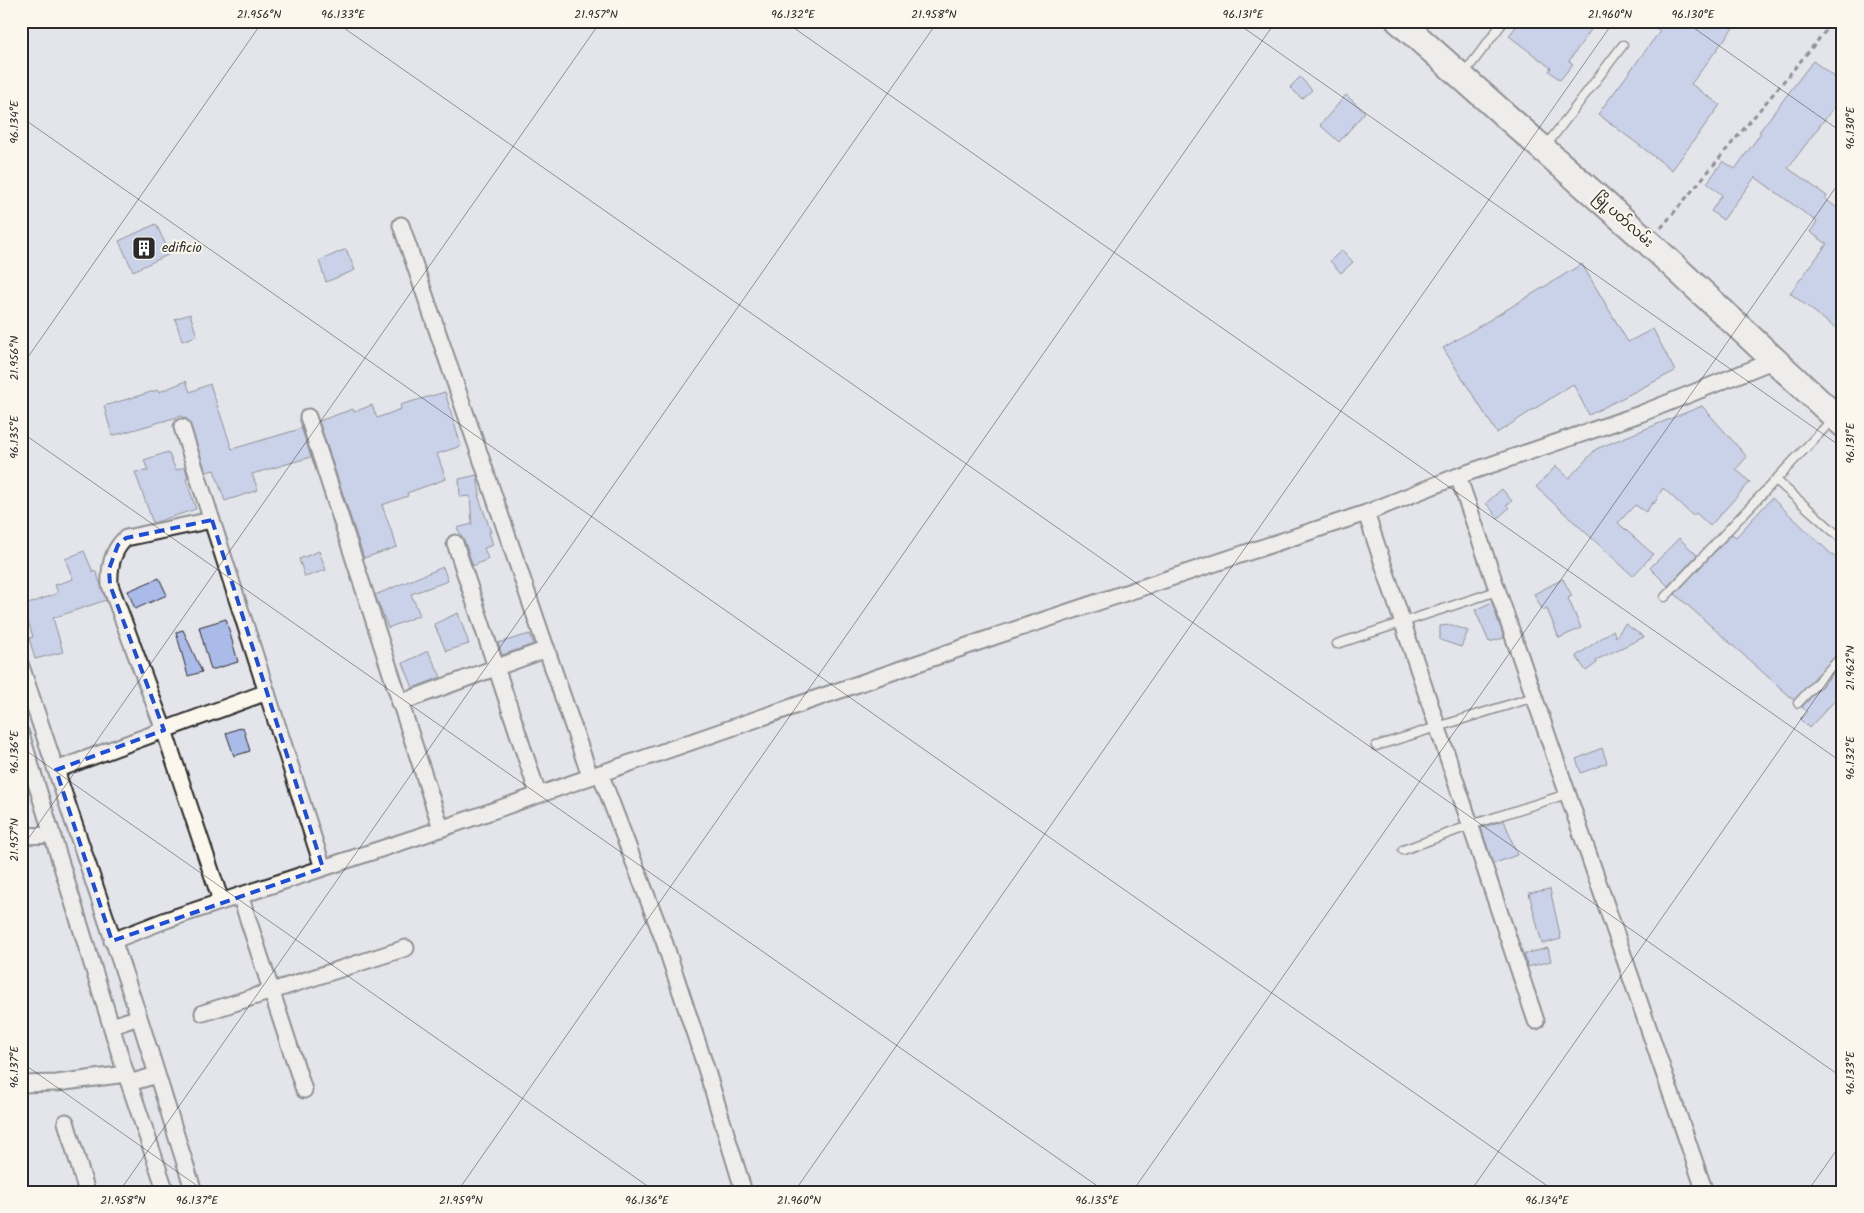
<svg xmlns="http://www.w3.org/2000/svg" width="1864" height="1213" font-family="Kalam,'Noto Sans Myanmar',sans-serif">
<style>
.building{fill:#aabae9;stroke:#2b2b2b}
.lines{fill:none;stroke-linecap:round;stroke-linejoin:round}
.lane-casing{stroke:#2b2b2b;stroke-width:11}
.street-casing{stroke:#2b2b2b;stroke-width:19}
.primary-casing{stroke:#2b2b2b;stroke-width:29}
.path{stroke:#2b2b2b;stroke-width:3;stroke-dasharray:5 4;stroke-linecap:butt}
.lane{stroke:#fbf7ec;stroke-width:8}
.street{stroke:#fbf7ec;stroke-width:15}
.primary{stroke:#fbf7ec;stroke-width:25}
.marked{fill:none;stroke:#1d4ed8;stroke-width:4;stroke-dasharray:10 6;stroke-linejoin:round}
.ticks{fill:none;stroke:#2b2b2b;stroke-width:1;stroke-opacity:0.45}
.labels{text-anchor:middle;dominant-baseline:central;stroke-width:4;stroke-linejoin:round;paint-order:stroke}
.street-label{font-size:14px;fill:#2b2b2b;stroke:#fbf7ec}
.poi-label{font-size:14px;fill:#2b2b2b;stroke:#fbf7ec;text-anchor:start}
.neatline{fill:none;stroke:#2b2b2b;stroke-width:2}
.ticks-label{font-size:12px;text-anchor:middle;fill:#2b2b2b}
</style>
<rect width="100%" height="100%" fill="#e3e5eb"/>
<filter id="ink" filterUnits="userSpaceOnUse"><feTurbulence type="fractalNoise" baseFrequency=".02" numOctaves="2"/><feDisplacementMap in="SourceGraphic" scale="10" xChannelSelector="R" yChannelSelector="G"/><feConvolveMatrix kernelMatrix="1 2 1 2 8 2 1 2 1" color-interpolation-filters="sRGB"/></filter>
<g filter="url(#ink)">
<path class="building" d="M1520 21H1597L1569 61 1573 64 1560 80 1549 71 1551 68 1509 36Z
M1647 21H1724L1733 28 1691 84 1720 105 1672 170 1598 114 1660 31Z
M1813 61 1843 83V95L1788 168 1827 196 1825 199 1843 212V334L1790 293 1827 244 1810 232 1817 222 1755 177 1723 220 1711 211 1722 195 1707 183 1723 161 1735 169 1761 133 1759 132Z
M1300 77 1312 90 1302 99 1290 87Z
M1346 95 1365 112 1339 142 1320 125Z
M156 224 170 254 133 271 119 241Z
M346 249 355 270 326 282 319 261Z
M1342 250 1353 262 1341 273 1330 261Z
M1582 264 1628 342 1653 329 1675 371 1589 415 1573 384 1497 433 1443 348Z
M190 314 197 336 182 341 175 319Z
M186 381 190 392 210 384 232 449 300 429 301 427 311 457 252 474 258 490 225 501 214 470 206 472 188 420 181 416 112 436 104 406 158 390 159 392Z
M445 392 461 446 437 454 446 479 407 493 408 496 382 505 397 547 364 558 319 421 353 409 354 412 372 405 377 418 401 409 400 405Z
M1702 406 1747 457 1736 469 1750 482 1710 526 1696 513 1693 516 1663 488 1654 504 1653 502 1646 512 1635 505 1618 523 1653 554 1633 576 1536 487 1556 466 1569 478 1596 449Z
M168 452 176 470 185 467 188 478 186 479 196 509 153 523 135 472 148 471 144 460Z
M477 475 480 495H478L491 532H489L493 545 484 548 488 559 473 566 464 540 457 528 472 524 470 496 460 497 459 479Z
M1502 489 1512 501 1506 505 1509 508 1498 518 1486 503Z
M1772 498 1843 565V620L1837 627 1843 632V650L1794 700 1675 594 1732 534 1736 537Z
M1679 538 1697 555 1668 586 1650 568Z
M84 551 93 572 96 571 106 600 53 618 63 652 35 659 29 638 33 637 23 606 58 593 55 585 73 579 65 559Z
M319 551 326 570 305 577 299 559Z
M443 567 448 581 411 594 420 615 388 628 375 595Z
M159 578 167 595 135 609 128 591Z
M1563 579 1572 596 1568 598 1581 628 1559 638 1547 609 1543 611 1534 594Z
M1492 602 1504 638 1489 642 1475 610Z
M458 613 469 644 446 651 434 624Z
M226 619 238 662 211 670 199 627Z
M1625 624 1644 637 1596 660 1597 663 1586 671 1576 656 1613 630 1616 637Z
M1452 625 1468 631 1461 647 1440 640V626Z
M183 630 202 672 188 676 176 632Z
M530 634 534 644 502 655 498 643Z
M428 651 441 677 413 688 403 663Z
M1843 663V692L1809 728 1800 719 1807 712 1802 707Z
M243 727 250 751 234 756 226 733Z
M1602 748 1607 763 1581 773 1576 759Z
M1504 820 1517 855 1493 864 1481 828Z
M1550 889 1561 939 1542 944 1529 893Z
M1548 948 1551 961 1528 967 1524 954Z"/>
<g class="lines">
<g class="lane-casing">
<path id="lane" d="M1463 75 1504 21
M1545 147 1623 45
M1776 480 1843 540
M1665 597 1832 420
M1337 644 1497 591
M1798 703 1843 655
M1376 746 1534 697
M1403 850 1471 825 1567 794"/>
</g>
<g class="street-casing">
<path id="street" d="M401 225 590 776
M308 417 441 828
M182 427 323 868
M1458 476 1705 1192
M1366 513 1536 1021
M212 520 126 538C112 550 109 567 110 585L164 730 221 901
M455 543 538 794
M21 666 139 1017 194 1192
M399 703 547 649
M21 734 126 1074 166 1192
M56 770 267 692
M600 773 664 941 705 1065 744 1192
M21 836 53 835
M240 895 304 1090
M112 941 166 920 423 835 999 635 1366 513 1458 476 1640 414 1775 360
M203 1013 406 948
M112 1026 139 1017
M129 1083 157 1075
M21 1084 57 1083 126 1074
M66 1122 87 1192"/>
</g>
<g class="primary-casing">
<path id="primary" d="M1399 21 1649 243 1843 424"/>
</g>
<path class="path" d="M1661 228 1834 21"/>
<use href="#lane" class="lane"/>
<use href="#street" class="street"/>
<use href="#primary" class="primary"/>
</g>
</g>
<path d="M0 0H1864V1213H0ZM212 520 323 868 112 941 56 770 164 730 110 585 109 569 118 545 126 538Z" fill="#e3e5eb" fill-opacity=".55" fill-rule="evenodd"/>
<path class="marked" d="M212 520 323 868 112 941 56 770 164 730 110 585 109 569 118 545 126 538Z"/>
<path class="ticks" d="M334 21 1843 1078M784 21 1843 763M1234 21 1843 448M1684 21 1843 133M21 117 1556 1192M21 367 263 21M21 432 1106 1192M21 747 656 1192M21 849 601 21M21 1062 206 1192M119 1192 938 21M457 1192 1276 21M794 1192 1614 21M1132 1192 1843 177M1470 1192 1843 659M1807 1192 1843 1141"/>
<defs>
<g id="building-square" transform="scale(1.25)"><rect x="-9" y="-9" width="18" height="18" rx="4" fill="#2b2b2b" stroke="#fbf7ec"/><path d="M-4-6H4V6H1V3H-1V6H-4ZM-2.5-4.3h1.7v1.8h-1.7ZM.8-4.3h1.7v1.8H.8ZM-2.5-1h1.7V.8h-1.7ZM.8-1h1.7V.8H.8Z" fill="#fff"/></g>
</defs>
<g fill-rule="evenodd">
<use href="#building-square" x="144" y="248"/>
</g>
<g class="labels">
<g class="street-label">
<text transform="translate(1623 220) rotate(42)">မြို့ပတ်လမ်း</text>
</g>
<g class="poi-label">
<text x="162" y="248">edificio</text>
</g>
</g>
<rect width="1864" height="1213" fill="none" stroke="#fbf7ec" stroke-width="55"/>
<rect x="28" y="28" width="1808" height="1158" class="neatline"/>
<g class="ticks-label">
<text x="259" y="18">21.956°N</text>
<text x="343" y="18">96.133°E</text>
<text x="596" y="18">21.957°N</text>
<text x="793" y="18">96.132°E</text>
<text x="934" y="18">21.958°N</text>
<text x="1243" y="18">96.131°E</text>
<text x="1610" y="18">21.960°N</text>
<text x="1693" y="18">96.130°E</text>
<text transform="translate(14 122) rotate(-90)" y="4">96.134°E</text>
<text transform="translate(1850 128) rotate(-90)" y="4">96.130°E</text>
<text transform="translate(14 358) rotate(-90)" y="4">21.956°N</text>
<text transform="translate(14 437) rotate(-90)" y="4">96.135°E</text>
<text transform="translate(1850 443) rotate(-90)" y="4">96.131°E</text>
<text transform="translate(1850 668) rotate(-90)" y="4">21.962°N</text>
<text transform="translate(14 752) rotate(-90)" y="4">96.136°E</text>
<text transform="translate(1850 758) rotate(-90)" y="4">96.132°E</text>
<text transform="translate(14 840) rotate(-90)" y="4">21.957°N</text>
<text transform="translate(14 1067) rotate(-90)" y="4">96.137°E</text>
<text transform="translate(1850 1073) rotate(-90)" y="4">96.133°E</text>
<text x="123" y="1204">21.958°N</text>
<text x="197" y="1204">96.137°E</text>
<text x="461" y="1204">21.959°N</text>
<text x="647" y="1204">96.136°E</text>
<text x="799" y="1204">21.960°N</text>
<text x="1097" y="1204">96.135°E</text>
<text x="1547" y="1204">96.134°E</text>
</g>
</svg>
